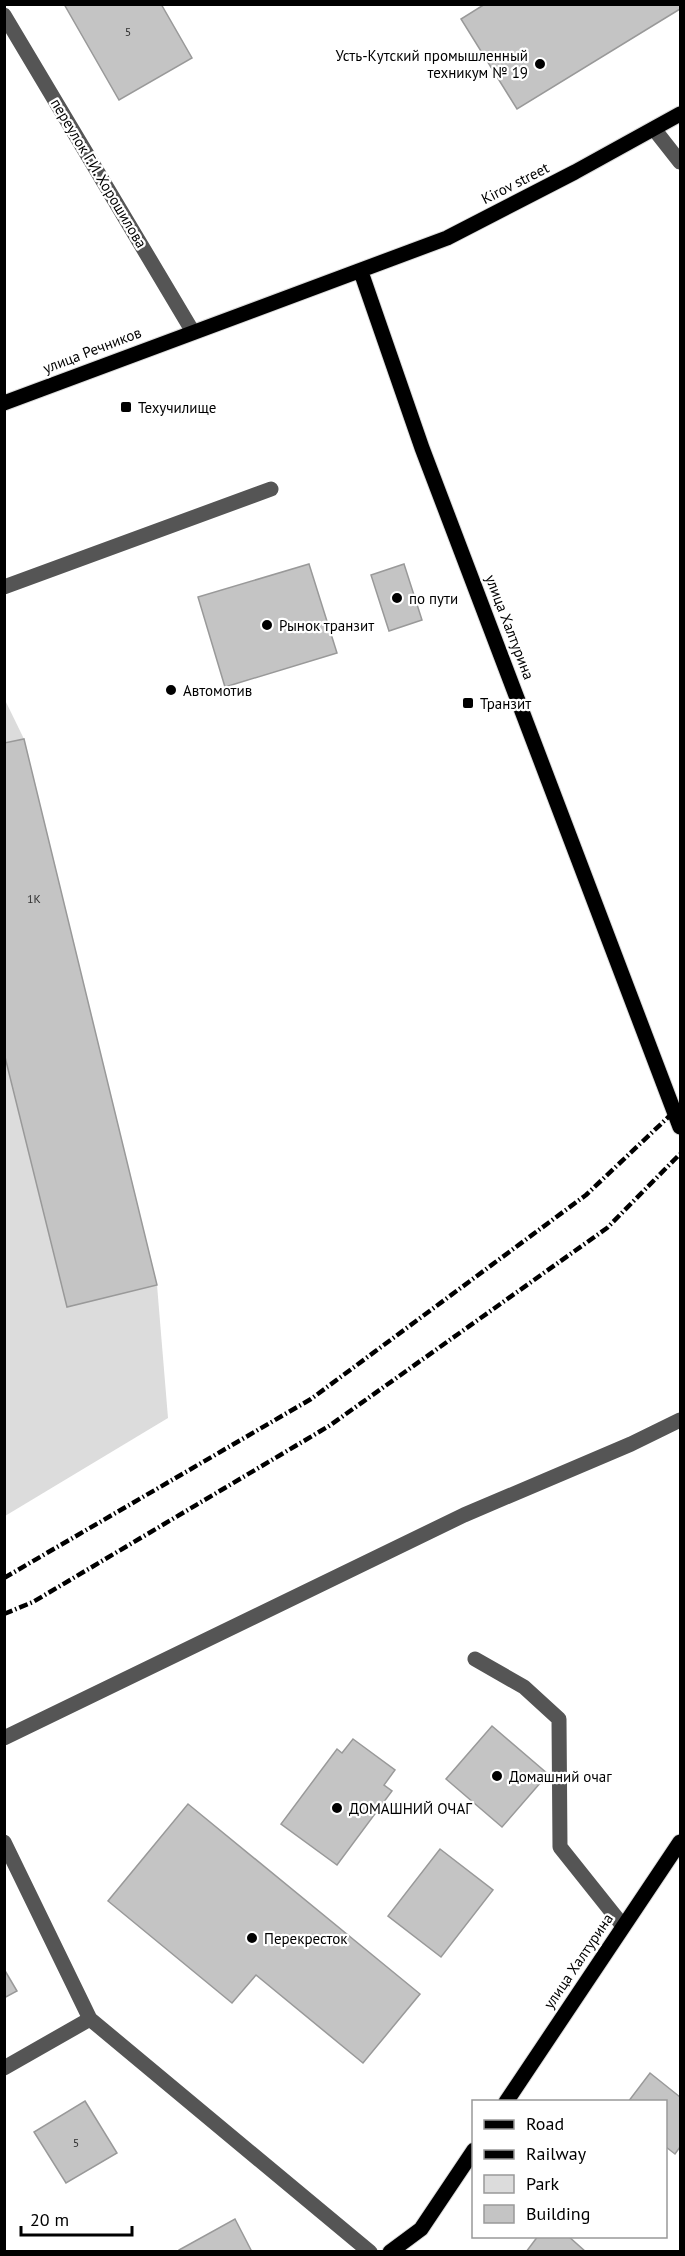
<svg xmlns="http://www.w3.org/2000/svg" width="685" height="2256" font-family="'PT Sans',sans-serif">
<style>
.green{fill:#dcdcdc}
.building{fill:#c4c4c4;stroke:#999;stroke-width:1.5}
.lines{fill:none;stroke-linecap:round;stroke-linejoin:round}
.major-casing{stroke:#dbdbdb;stroke-width:17}
.minor{stroke:#555;stroke-width:15}
.major{stroke:#000;stroke-width:15}
.rail{stroke:#000;stroke-width:4.5;stroke-dasharray:9 3 1.5 3;stroke-linecap:butt}
.poi-dot{fill:#000;stroke:#fff;stroke-width:2}
.labels{text-anchor:middle;dominant-baseline:central;stroke-width:4.5;stroke-linejoin:round;paint-order:stroke}
.number-label{font-size:12px;fill:#313131}
.poi-label{font-size:15px;fill:#000;stroke:#fff;text-anchor:start}
.street-label{font-size:15px;fill:#000;stroke:#fff}
</style>
<rect width="100%" height="100%" fill="#fff"/>
<path class="green" d="M4 698 24 739 157 1285 168 1418 5 1516Z"/>
<path class="building" d="M64 4H161L192 58 119 100Z
M485 4H680V9L517 109 461 19Z
M309 564 337 653 225 687 198 597Z
M404 564 422 620 389 631 371 575Z
M24 739 157 1285 67 1307 4 1053V743Z
M492 1726 548 1774 502 1827 446 1779Z
M353 1739 395 1770 384 1785 392 1791 337 1865 281 1824 337 1749 342 1753Z
M188 1804 420 1994 363 2063 256 1975 232 2003 108 1901Z
M440 1849 493 1890 441 1957 388 1916Z
M4 1969 17 1991 4 1998Z
M650 2073 680 2097V2147L675 2154 666 2147V2102H628Z
M85 2101 117 2153 66 2183 34 2132Z
M235 2219 252 2252H179V2250Z
M538 2236H568L586 2252H526Z"/>
<g class="lines">
<g class="major-casing">
<path id="major" d="M361 272 422 448 680 1127
M4 403 447 238 575 172 680 114
M506 2102 680 1842
M390 2252 421 2229 474 2150"/>
</g>
<path class="minor" d="M4 15 193 332
M654 129 680 162
M4 587 271 489
M475 1659 524 1687 559 1719 560 1847 623 1926
M4 1738 464 1515 631 1444 680 1420
M4 1842 90 2019 370 2252
M4 2068 90 2019"/>
<use href="#major" class="major"/>
<path class="rail" d="M4 1578 311 1399 586 1195 680 1106
M4 1614 33 1602 329 1426 607 1228 680 1154"/>
</g>
<g class="poi-dot">
<circle cx="540" cy="64" r="6"/>
<rect x="120" y="401" width="12" height="12" rx="3"/>
<circle cx="397" cy="598" r="6"/>
<circle cx="267" cy="625" r="6"/>
<circle cx="171" cy="690" r="6"/>
<rect x="462" y="697" width="12" height="12" rx="3"/>
<circle cx="497" cy="1776" r="6"/>
<circle cx="337" cy="1808" r="6"/>
<circle cx="252" cy="1938" r="6"/>
</g>
<g class="labels">
<g class="number-label">
<text x="128" y="31">5</text>
<text x="34" y="898">1К</text>
<text x="76" y="2142">5</text>
</g>
<g class="poi-label">
<text x="528" y="55" text-anchor="end">Усть-Кутский промышленный<tspan x="528" dy="17">техникум № 19</tspan></text>
<text x="138" y="407">Техучилище</text>
<text x="409" y="598">по пути</text>
<text x="279" y="625">Рынок транзит</text>
<text x="183" y="690">Автомотив</text>
<text x="480" y="703">Транзит</text>
<text x="509" y="1776">Домашний очаг</text>
<text x="349" y="1808">ДОМАШНИЙ ОЧАГ</text>
<text x="264" y="1938">Перекресток</text>
</g>
<g class="street-label">
<text transform="translate(99 173) rotate(59)">переулок Г.И. Хорошилова</text>
<text transform="translate(515 183) rotate(-27)">Kirov street</text>
<text transform="translate(92 350) rotate(-21)">улица Речников</text>
<text transform="translate(510 627) rotate(69)">улица Халтурина</text>
<text transform="translate(578 1961) rotate(-56)">улица Халтурина</text>
</g>
</g>
<rect width="685" height="2256" fill="none" stroke="#000000" stroke-width="12"/>
<rect x="472" y="2100" width="195" height="138" fill="#ffffff" stroke="#999999" stroke-width="1.5"/>
<rect x="484" y="2120" width="30" height="9" fill="#000000" stroke="#999999" stroke-width="1.5"/>
<text x="526" y="2130" font-size="18" fill="#000000">Road</text>
<rect x="484" y="2150" width="30" height="9" fill="#000000" stroke="#999999" stroke-width="1.5"/>
<text x="526" y="2160" font-size="18" fill="#000000">Railway</text>
<rect x="484" y="2175" width="30" height="18" fill="#dcdcdc" stroke="#999999" stroke-width="1.5"/>
<text x="526" y="2190" font-size="18" fill="#000000">Park</text>
<rect x="484" y="2205" width="30" height="18" fill="#c4c4c4" stroke="#999999" stroke-width="1.5"/>
<text x="526" y="2220" font-size="18" fill="#000000">Building</text>
<path d="M21 2226v9h111v-9" fill="none" stroke="#000000" stroke-width="3"/>
<text x="30" y="2226" font-size="18" fill="#000000" stroke="#ffffff" stroke-width="4.5" paint-order="stroke">20 m</text>
</svg>
